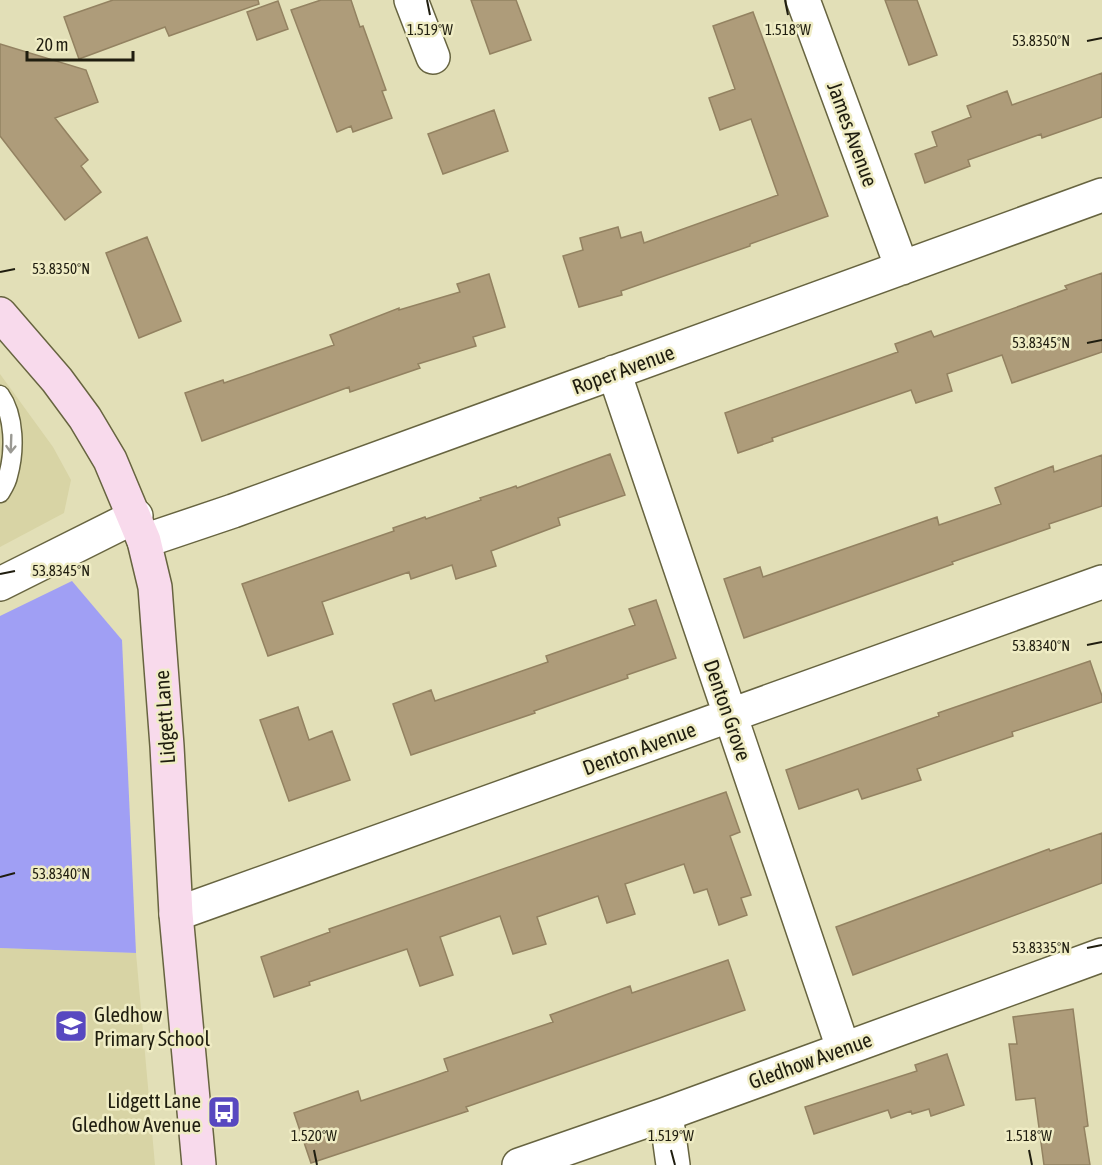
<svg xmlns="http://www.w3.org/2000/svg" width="1102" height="1165" font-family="'Asap Condensed',sans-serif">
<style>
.built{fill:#d8d4a5}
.green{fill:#a09ff4}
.building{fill:#ae9c7a;stroke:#938261;stroke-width:1.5}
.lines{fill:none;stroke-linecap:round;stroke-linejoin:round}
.lane-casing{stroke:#676440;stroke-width:21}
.street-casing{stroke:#676440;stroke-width:36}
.secondary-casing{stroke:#676440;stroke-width:36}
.lane{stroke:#fff;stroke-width:18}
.street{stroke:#fff;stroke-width:33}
.secondary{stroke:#f8daec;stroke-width:33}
.oneway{stroke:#9a9993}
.ticks{fill:none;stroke:#1f1d0f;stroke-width:2}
.labels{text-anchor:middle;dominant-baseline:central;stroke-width:5;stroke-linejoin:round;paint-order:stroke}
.street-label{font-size:21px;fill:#1f1d0f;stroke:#efecc4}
.poi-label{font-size:21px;fill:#1f1d0f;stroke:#efecc4;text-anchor:start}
.ticks-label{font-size:15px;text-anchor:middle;fill:#1f1d0f;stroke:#efecc4;stroke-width:5;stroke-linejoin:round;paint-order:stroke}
</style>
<rect width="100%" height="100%" fill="#e2dfb7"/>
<path class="built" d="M0 374 53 447 71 480 64 513 0 547Z
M0 948 136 953 155 1165H0Z"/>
<path class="green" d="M72 581 122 640 136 953 0 948V616Z"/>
<path class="building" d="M113 0H258L259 4 169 36 165 27 79 59 64 17Z
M321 0H351L360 27 363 26 386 90 382 91 392 118 353 132 351 126 337 132 291 10Z
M471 0H516L531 40 490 54Z
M885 0H917L937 55 909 65Z
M278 1 288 29 257 40 247 12Z
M753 12 828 216 750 244V246L621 291 622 295 579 307 563 256 583 250 580 238 618 227 621 238 641 232 644 243 778 195 751 119 720 130 709 98 735 89 713 26Z
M0 44 86 70 98 102 55 118 88 160 81 166 101 192 65 220 0 136Z
M1102 73V117L1042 138 1041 134 968 160 970 166 925 183 915 154 937 146 932 132 971 117 967 106 1007 91 1012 105Z
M494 110 508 151 443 174 428 134Z
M147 237 181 321 139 338 106 253Z
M1102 273V352L1012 383 1002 355 947 374 952 391 916 403 911 390 772 438 773 441 738 453 725 413 898 352 895 344 931 331 934 337 1067 289 1065 286Z
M489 274 505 327 473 337 476 346 418 364 420 368 350 392 349 387 202 441 185 393 223 380 224 383 334 345 330 335 399 308V310L460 292 457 284Z
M610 454 625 495 558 518 560 525 491 551 496 566 456 579 452 565 411 579 409 572 322 602 333 634 268 656 242 584 394 531 393 528 425 517 426 519 481 500 480 498 516 486 517 488Z
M1102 455V506L1049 524 1050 528 952 562 953 564 744 638 724 579 760 567 763 577 937 517 939 525 1001 504 995 488 1053 466 1054 472Z
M656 600 676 658 627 675 628 678 534 711 535 713 411 755 393 704 431 690 435 701 548 662 546 656 635 625 629 609Z
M1090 661 1102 696V702L1012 732 1013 736 917 769 921 780 862 799 858 789 799 809 786 770 939 716 938 713Z
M298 707 309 740 332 731 350 780 289 801 260 720Z
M726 792 740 832 730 836 751 895 741 898 747 915 719 925 707 889 694 893 684 864 625 884 635 914 607 923 598 896 537 917 546 944 513 954 500 916 440 937 453 975 420 986 407 949 309 982 310 985 274 997 261 957 330 932 329 929Z
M1102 833V883L853 975 836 927 1049 849 1050 851Z
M728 960 745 1010 466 1107 468 1111 311 1163 294 1113 358 1091 361 1101 423 1080 448 1071 444 1059 553 1022 550 1015 630 986 632 993Z
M1073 1009 1088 1126 1084 1127 1090 1165H1044L1035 1098 1016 1100 1009 1044H1017L1013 1017Z
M947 1054 964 1105 931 1116 929 1109 912 1114 911 1111 891 1118 888 1110 814 1134 805 1107 917 1071 915 1065Z"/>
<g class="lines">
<g class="lane-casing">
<path id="lane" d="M0 395C15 416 15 451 8 476 7 482 3 488 0 493"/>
</g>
<g class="street-casing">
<path id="street" d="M411 0 433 57
M803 0 902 268
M614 372 843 1048
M144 541 233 511 1102 195
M0 584 136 516
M176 914 1102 582
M666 1114 673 1165
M519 1165 666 1114 1102 955"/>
</g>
<g class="secondary-casing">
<path id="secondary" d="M0 314 57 380 85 418 110 460 144 541 155 587 167 746 176 914 199 1165"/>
</g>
<use href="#lane" class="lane"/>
<use href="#street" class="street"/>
<use href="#secondary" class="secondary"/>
</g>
<defs><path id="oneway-shaft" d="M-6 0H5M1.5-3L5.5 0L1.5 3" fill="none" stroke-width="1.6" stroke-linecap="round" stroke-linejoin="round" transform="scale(1.5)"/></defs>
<use class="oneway" href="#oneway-shaft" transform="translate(11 444) rotate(92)"/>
<path class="ticks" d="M427 0 430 15M785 0 788 15M1087 41 1102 38M0 272 15 269M1087 343 1102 340M0 574 15 571M1087 645 1102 642M0 877 15 873M1087 948 1102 945M314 1150 317 1165M671 1150 675 1165M1029 1150 1032 1165"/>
<defs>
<g id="school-square" transform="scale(1.725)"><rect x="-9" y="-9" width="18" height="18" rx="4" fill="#5848c0" stroke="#efecc4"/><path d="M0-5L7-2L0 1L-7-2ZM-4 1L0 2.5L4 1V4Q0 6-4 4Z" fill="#fff"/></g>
<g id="bus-square" transform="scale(1.725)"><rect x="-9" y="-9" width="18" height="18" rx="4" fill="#5848c0" stroke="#efecc4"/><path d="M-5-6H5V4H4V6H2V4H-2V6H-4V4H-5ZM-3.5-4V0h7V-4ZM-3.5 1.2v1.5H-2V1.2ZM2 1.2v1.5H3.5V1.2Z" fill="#fff"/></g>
</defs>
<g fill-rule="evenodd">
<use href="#school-square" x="71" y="1026"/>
<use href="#bus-square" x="224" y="1112"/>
</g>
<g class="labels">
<g class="street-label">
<text transform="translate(853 134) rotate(70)">James Avenue</text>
<text transform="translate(623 369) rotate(-20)">Roper Avenue</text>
<text transform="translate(728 710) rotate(71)">Denton Grove</text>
<text transform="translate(164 717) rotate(-94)">Lidgett Lane</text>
<text transform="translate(639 748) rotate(-20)">Denton Avenue</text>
<text transform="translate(810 1060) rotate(-20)">Gledhow Avenue</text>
</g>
<g class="poi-label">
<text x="94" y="1014">Gledhow<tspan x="94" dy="24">Primary School</tspan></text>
<text x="201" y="1100" text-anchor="end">Lidgett Lane<tspan x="201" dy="24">Gledhow Avenue</tspan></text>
</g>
</g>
<g class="ticks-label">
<text x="430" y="35">1.519°W</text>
<text x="788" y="35">1.518°W</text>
<text x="1041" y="46">53.8350°N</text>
<text x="61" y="274">53.8350°N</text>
<text x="1041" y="348">53.8345°N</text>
<text x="61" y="576">53.8345°N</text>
<text x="1041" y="651">53.8340°N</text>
<text x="61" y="879">53.8340°N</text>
<text x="1041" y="953">53.8335°N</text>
<text x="314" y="1141">1.520°W</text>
<text x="671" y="1141">1.519°W</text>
<text x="1029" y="1141">1.518°W</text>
</g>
<path d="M27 51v9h106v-9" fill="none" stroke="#1f1d0f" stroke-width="3"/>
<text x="36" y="51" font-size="18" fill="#1f1d0f" stroke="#efecc4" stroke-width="4.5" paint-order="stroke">20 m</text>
</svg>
